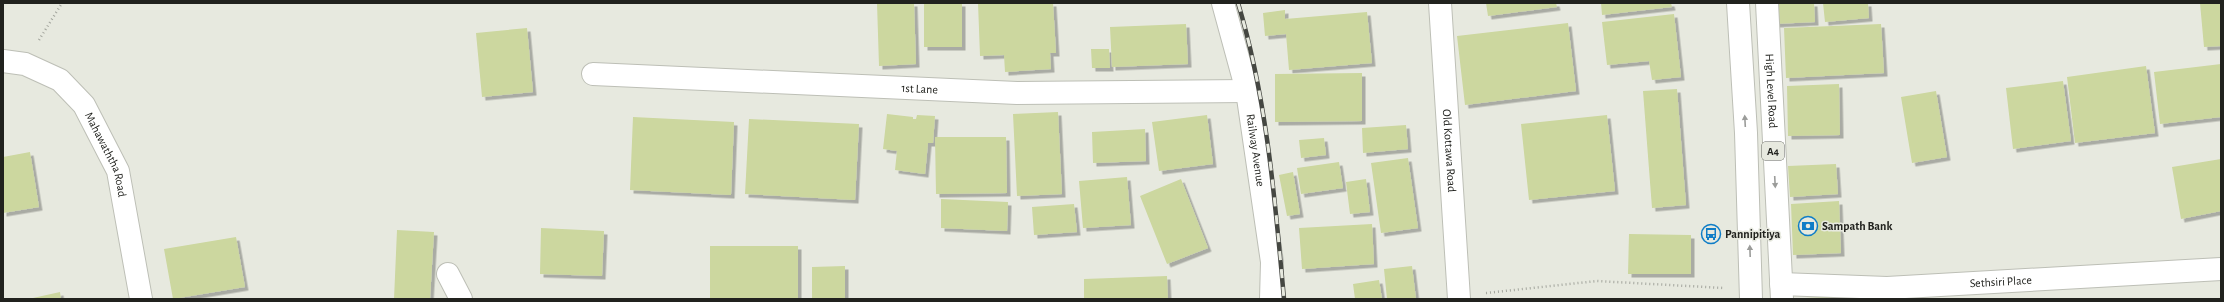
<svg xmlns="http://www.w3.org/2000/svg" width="2224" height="302" font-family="'Alegreya Sans',sans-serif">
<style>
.building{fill:#ccd79f;filter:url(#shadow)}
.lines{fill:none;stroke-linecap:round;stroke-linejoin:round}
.minor-casing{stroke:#bdbfb6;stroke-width:24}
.highway-casing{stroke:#bdbfb6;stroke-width:24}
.path{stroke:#a3a59d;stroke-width:2.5;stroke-dasharray:1 3;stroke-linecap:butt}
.minor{stroke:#fff;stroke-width:22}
.highway{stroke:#fff;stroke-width:22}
.rail-casing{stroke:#454742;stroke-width:4.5}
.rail{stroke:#e7e9df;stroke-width:3;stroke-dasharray:9;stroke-linecap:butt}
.oneway{fill:#9b9c9a}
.labels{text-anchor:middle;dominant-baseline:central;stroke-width:3;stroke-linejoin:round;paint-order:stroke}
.shield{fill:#e7e9df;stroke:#5c5e58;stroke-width:1}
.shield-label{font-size:11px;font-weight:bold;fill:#21221e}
.street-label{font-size:12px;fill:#21221e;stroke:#e7e9df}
.poi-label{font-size:12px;font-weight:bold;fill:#21221e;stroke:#e7e9df;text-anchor:start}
</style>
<defs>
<filter id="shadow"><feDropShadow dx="3.5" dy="3.5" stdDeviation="0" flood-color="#0004"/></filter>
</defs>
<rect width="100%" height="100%" fill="#e7e9df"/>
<path class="building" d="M877 3H914L916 64 879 66Z
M924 3H962V47H924Z
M978 3H1053L1056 53H1050L1051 69 1005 72 1004 55 980 56Z
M1486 3H1556L1557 7 1488 16Z
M1601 3H1671L1672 7 1602 15Z
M1774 3H1814L1815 22 1774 24Z
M1823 3H1868L1869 18 1825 22Z
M2200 3H2221V46L2204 47Z
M1285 10V19L1367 12 1372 63 1289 70 1286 34 1265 36 1263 13Z
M1674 14 1681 77 1652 80 1649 61 1607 65 1602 22Z
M1568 23 1576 91 1465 105 1457 36Z
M1186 24 1188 64 1112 67 1110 27Z
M1881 24 1884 73 1786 78 1784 28Z
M527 28 533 92 482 97 476 33Z
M1091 49H1109L1110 68H1092Z
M2221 64V117L2160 124 2154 72Z
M2146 66 2155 133 2075 143 2067 77Z
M1362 73V121L1275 122V74Z
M2063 81 2071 141 2013 149 2006 88Z
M1839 84 1840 135 1788 136 1787 86Z
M1677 89 1686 205 1652 208 1643 91Z
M1936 91 1947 157 1912 163 1901 97Z
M1058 112 1062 194 1017 196 1013 114Z
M887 114 913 117V119H916L917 115 935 116 933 143H928L925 174 895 170 897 151 883 149Z
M1207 115 1213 164 1159 171 1152 122Z
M1607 115 1615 191 1529 200 1521 124Z
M633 117 734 122 731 195 630 190Z
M749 119 859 124 855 200 745 194Z
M1406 125 1408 149 1363 153 1362 128Z
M1145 129 1146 161 1093 163 1092 132Z
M935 137H1006L1007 193 936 194Z
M1324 138 1326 155 1301 158 1299 140Z
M30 152 39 207 3 213V157Z
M1408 158 1418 228 1381 233 1371 163Z
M2221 159V211L2181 219 2172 167Z
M1339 162 1343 188 1301 194 1297 168Z
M1836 164 1838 194 1790 197 1788 166Z
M1293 172 1300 214 1287 216 1279 175Z
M1127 177 1131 225 1083 228 1079 181Z
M1181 179 1208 248 1167 264 1140 196Z
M1366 179 1370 212 1350 214 1346 182Z
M941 199 1008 202 1007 231 941 228Z
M1839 201 1841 253 1793 255 1791 204Z
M1074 204 1077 232 1034 235 1032 207Z
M1372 224 1374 264 1302 269 1299 228Z
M541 228 604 231 602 276 540 274Z
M397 230 434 232 430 299H394Z
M1629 234 1691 235V274H1628Z
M236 237 245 287 173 299 164 249Z
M710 246H798V299H710Z
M845 266V299H812V267Z
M1412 266 1416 299H1387L1384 269Z
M1167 276 1168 299H1084V279Z
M1379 280 1382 299H1355L1353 284Z
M60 292 61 299H33V298Z
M1867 295V299H1805V298Z"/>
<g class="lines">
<g class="minor-casing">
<g id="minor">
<path id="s1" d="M1223 3 1247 91 1272 262 1271 299"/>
<path id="s2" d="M1440 3 1459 299"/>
<path id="s3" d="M3 61 25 64 60 80 84 105 118 171 141 299"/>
<path id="s4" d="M593 74 1017 93 1247 91"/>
<path d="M448 274 461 299"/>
<path id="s5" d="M1781 284 1887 288 2221 269"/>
</g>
</g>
<g class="highway-casing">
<g id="highway">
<path d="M1738 3 1746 133 1751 299"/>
<path id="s6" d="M1767 3 1782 299"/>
</g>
</g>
<path class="path" d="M39 40 62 3
M1486 293 1597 281 1724 288"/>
<use href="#minor" class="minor"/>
<use href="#highway" class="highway"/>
<g class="rail-casing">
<path id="rail" d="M1238 3C1267 99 1275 200 1284 299"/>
</g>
<use href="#rail" class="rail"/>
</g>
<defs><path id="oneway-solid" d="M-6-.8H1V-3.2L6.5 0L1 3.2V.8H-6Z"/></defs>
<g class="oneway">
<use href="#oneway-solid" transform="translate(1745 121) rotate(-93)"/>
<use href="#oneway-solid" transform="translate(1775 182) rotate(87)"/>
<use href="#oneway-solid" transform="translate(1750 251) rotate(-92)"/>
</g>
<defs>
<g id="bank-ring" transform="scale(1)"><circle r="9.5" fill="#e7e9df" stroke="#0f7dc7" stroke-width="1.5"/><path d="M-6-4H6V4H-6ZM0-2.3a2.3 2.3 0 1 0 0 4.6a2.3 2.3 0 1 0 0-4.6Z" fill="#0f7dc7"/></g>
<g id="bus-ring" transform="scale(1)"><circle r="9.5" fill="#e7e9df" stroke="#0f7dc7" stroke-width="1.5"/><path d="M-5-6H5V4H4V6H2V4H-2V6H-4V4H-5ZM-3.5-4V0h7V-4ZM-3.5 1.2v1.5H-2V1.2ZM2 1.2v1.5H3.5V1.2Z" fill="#0f7dc7"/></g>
</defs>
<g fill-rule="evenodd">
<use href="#bank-ring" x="1808" y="226"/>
<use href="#bus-ring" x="1711" y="234"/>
</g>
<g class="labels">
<rect class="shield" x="1762" y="142" width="22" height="18" rx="3"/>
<g class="shield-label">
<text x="1773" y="151">A4</text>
</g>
<g class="street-label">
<text stroke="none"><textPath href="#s4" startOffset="327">1st Lane</textPath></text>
<text stroke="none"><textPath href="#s6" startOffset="88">High Level Road</textPath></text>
<text stroke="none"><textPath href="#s1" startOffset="151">Railway Avenue</textPath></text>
<text stroke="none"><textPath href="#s2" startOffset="148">Old Kottawa Road</textPath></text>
<text stroke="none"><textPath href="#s3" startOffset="150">Mahawaththa Road</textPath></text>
<text stroke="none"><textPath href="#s5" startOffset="220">Sethsiri Place</textPath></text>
</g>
<g class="poi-label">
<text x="1822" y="226">Sampath Bank</text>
<text x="1725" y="234">Pannipitiya</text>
</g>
</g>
<rect width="2224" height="302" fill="none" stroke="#21221e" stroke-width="8"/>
</svg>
